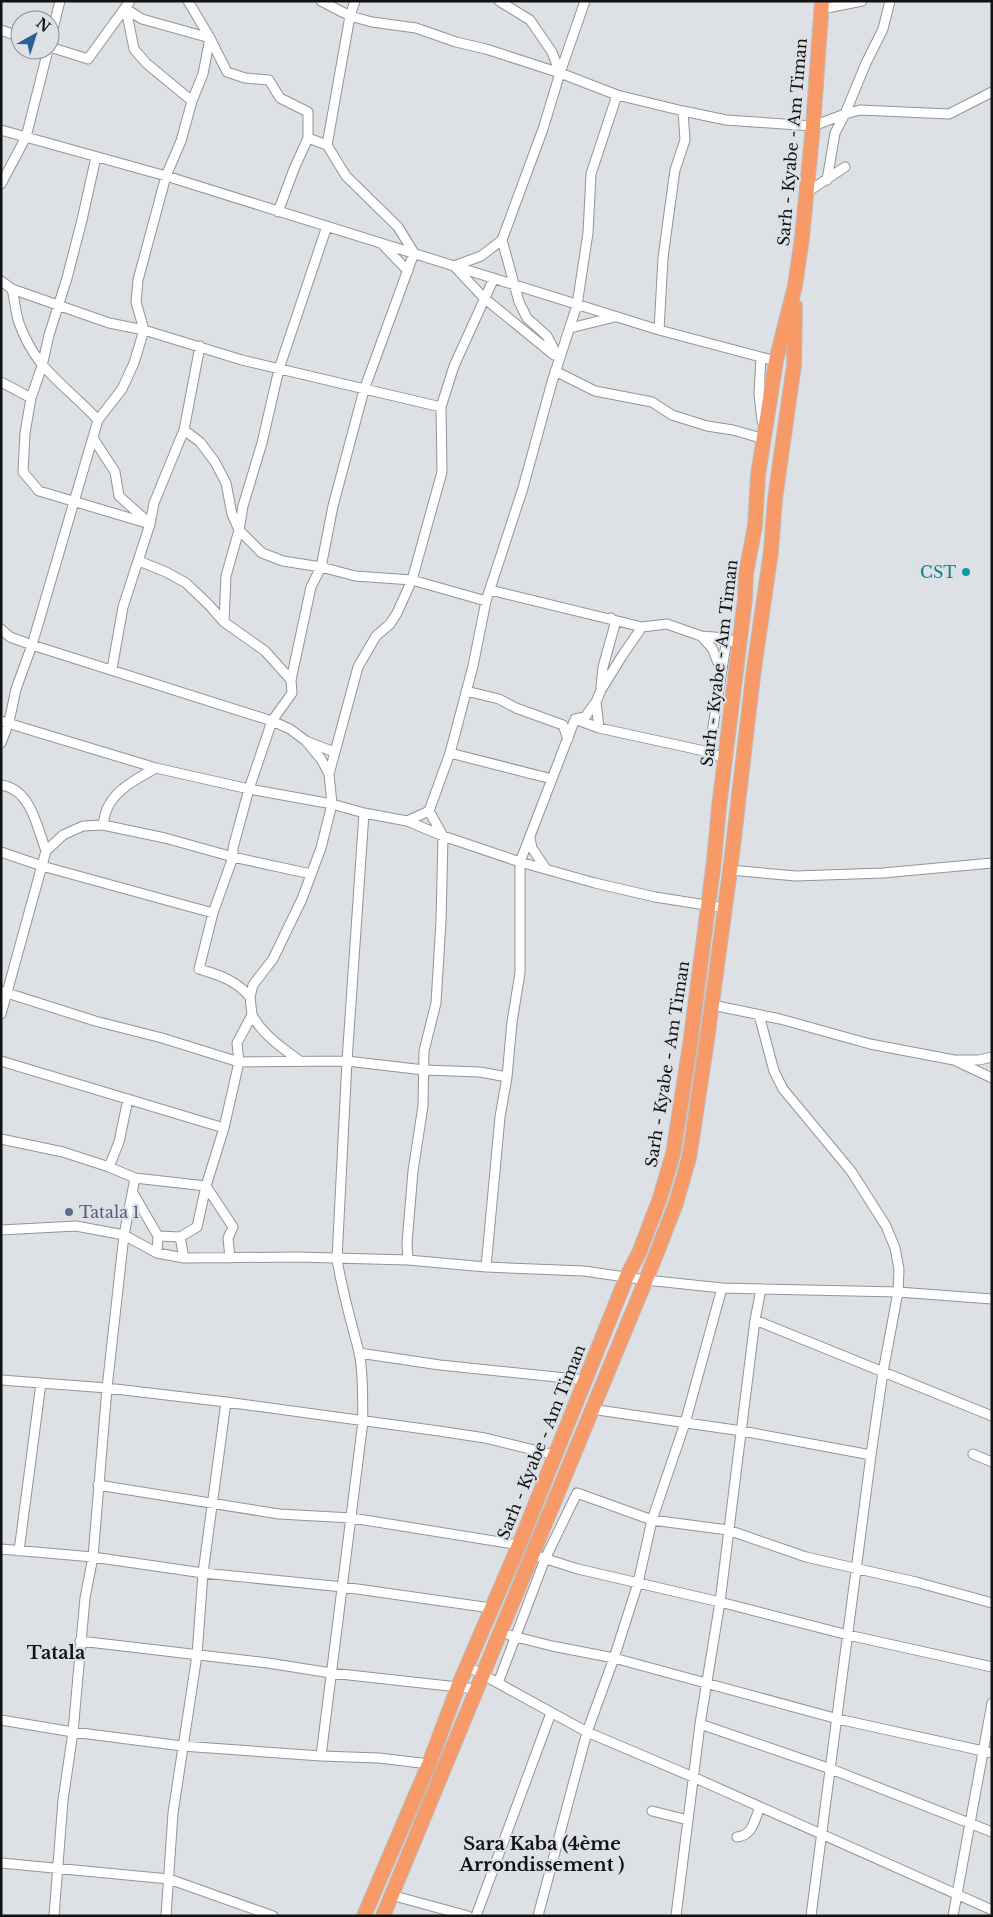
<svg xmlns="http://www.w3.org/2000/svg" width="993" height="1917" font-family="'Libre Baskerville',serif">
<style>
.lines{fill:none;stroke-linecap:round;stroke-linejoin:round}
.minor-casing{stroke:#919498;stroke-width:11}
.highway-casing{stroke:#bcbdbd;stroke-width:16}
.minor{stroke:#fff;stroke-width:9}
.highway{stroke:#f79a68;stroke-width:14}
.culture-dot{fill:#0f9aa8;stroke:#dde0e5;stroke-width:2}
.service-dot{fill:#5c6f8a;stroke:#dde0e5;stroke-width:2}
.labels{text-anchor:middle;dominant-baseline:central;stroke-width:4.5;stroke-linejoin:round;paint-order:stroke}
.street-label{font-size:16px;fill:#111213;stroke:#dde0e5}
.culture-label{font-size:16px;fill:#0d838f;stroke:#dde0e5;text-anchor:end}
.service-label{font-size:16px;fill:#4e5e75;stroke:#dde0e5;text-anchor:start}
.neighbourhood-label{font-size:18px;font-weight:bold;fill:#111213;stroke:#dde0e5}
</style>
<rect width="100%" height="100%" fill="#dde0e5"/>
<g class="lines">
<g class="minor-casing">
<path id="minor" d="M188 1 210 38 227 72 245 78 269 80 280 98 308 112V138L294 169 278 212
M321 1 350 16 372 22 416 28 456 42 486 49 560 73 617 95 683 111 726 120 813 126 845 114 866 63 883 29 890 1
M499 1 530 20 552 52 560 73
M126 9 134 49 146 63 192 101
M822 9 862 1
M1 30 20 37
M50 41 60 1
M50 47 88 59 130 1
M1 130 166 176 659 330 776 361
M308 138 327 145
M96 157 82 220 67 278 49 335 42 366 31 398 25 433 23 472 39 491 150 524
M827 180 835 133 845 114 860 110 949 114 992 92
M1 184 26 137 48 50
M806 193 845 167
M502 240 481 256 454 266 484 298 554 355
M382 244 408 271
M1 281 12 289 109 323 144 330 242 360 441 407
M12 289C15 300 15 311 19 323 37 372 65 384 98 420
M570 328 615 317
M659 330 663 258 669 213 675 170 685 140 683 111
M761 358 759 394 762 421
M559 359 547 336 527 318 519 302 502 240 543 129 560 73 585 1
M555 371 595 391 652 402 672 415 707 426 733 430 764 439V436
M1 382 31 398
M184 430 200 442 215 462 226 483 232 514 239 530 262 553 283 561 321 567 355 576 412 580 486 601
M93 438 115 472 119 496 147 521
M139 561 166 572 186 583 208 604 224 622 265 651 291 680
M490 590 642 627 667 624 701 636 727 638 739 645
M224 622 226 576 239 530 243 506 262 443 279 369 327 226
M1 629 10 637 32 645 272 721 290 729 306 741 334 752
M701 636 712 648 721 670
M112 669 123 607 150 524 154 503 184 430 200 346
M601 687 603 667 615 624 611 618
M466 691 499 699 516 708 563 725 568 739
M596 702 599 728
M575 719 599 728 709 752 725 759
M575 719 585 717 596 702 601 690 622 656 642 627
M1 721 156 768 249 789 332 804 364 813 407 821 443 836 520 862 595 883 655 897 725 908
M306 741 321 759 329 774
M1 743 9 722 16 689 32 645 98 420 122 389 134 363 144 330 136 302 138 280 166 176 181 141 192 101 203 74 210 38 142 19 126 9
M709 752 727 638
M450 753 552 779 520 862V973L512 1022 507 1077 500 1117 486 1267
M552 779 575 719
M1 785C31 789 37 827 46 851
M407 821 429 811 450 753 473 666 486 601 523 488 552 382 577 305 588 233 591 174 617 95
M103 825C104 819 105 811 109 805 118 788 140 777 156 768
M530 838 532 848 546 869
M1 852 42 866 213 913
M730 870 796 876 883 873 992 863
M1 991 95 1021 162 1038 239 1062 347 1061 424 1070 480 1072 507 1077
M250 997C236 980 219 975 199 969L213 913 233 857V848L249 789 272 721 292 693 291 680 311 587 321 567 333 506 364 390 414 253 398 227 346 176 327 145 350 16 355 1
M712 1005 780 1019 870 1044 954 1060 992 1078
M1 1014 46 851 63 835 83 826 103 825 165 838 233 857 311 874
M252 1015C263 1035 282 1048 300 1061
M759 1015 774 1071 783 1089 851 1171 886 1226 895 1248 899 1269 898 1292 883 1372 871 1455 811 1916
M957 1060H979L992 1057
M1 1061 224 1128
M128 1099 119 1142 109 1167 135 1178 206 1186
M1 1139 63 1152 109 1167
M206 1186 233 1227 228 1238 230 1258
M133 1193 158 1236 157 1253
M1 1230 76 1226 124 1235 157 1253 184 1258 297 1257 408 1260 486 1267 584 1271 646 1280 722 1288 898 1292 992 1299
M158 1236 180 1237 197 1227 206 1186 224 1128 239 1062 237 1043 252 1015 250 997 253 985 273 959 302 899 321 848 332 804 329 774 358 667 376 636 390 624 397 613 412 580 442 472 441 407 454 366 494 278
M180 1237 184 1258
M408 1260 407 1243 413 1171 423 1106 424 1051 436 1003 441 921 443 836 429 811
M755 1320 992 1416
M359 1353 440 1365 585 1380
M1 1380 107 1388 226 1402 439 1431 485 1438 555 1455
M591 1409 742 1431 871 1455
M973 1454 992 1462
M98 1485 279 1514 352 1518 519 1545
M1 1549 93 1557 203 1573 343 1587 491 1608
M19 1551 41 1383
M540 1557 578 1569 720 1602 848 1635 992 1667
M509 1635 552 1646 614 1658 838 1719 992 1753
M80 1641 268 1663 331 1673 476 1689
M467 1666 587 1732 693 1777 992 1910
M498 1683 545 1559 577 1493 652 1520 728 1530 806 1557 916 1582 992 1603
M1 1720 73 1732 182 1746 321 1756 379 1758 429 1764
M700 1724 831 1769 992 1832
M321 1756 363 1421C362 1399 364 1375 359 1352 351 1321 342 1291 337 1259L347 1061 364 813
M652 1811 688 1820
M737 1837C753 1835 754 1821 760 1807
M1 1863 169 1879 273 1916
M391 1895 468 1916
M54 1916 63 1800 73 1732 85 1598 93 1557 107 1388 124 1235 135 1178
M166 1916 173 1813 197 1655 203 1573 226 1402
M476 1916 551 1713
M538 1916 587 1732 614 1658 638 1583 652 1520 685 1423 722 1288
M676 1916 700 1724 720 1602 755 1320 761 1289
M953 1916 992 1703"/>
</g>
<g class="highway-casing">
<path id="highway" d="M364 1916 429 1764 458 1687 519 1545 627 1276 639 1253 660 1198 673 1154 690 1045 714 861 719 807 745 599 746 573 755 526 758 475 776 361 795 286 802 238 813 126 822 1
M383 1916 654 1260 676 1203 689 1158 706 1047 731 863 753 676 771 551 775 499 794 365 795 306"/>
</g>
<use href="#minor" class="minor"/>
<use href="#highway" class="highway"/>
</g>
<circle class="culture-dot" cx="966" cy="572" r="5"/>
<circle class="service-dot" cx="69" cy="1212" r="5"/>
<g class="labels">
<g class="street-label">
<text transform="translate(792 142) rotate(-85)">Sarh - Kyabe - Am Timan</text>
<text transform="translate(719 663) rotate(-83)">Sarh - Kyabe - Am Timan</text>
<text transform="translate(667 1064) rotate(-81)">Sarh - Kyabe - Am Timan</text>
<text transform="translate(541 1442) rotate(-68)">Sarh - Kyabe - Am Timan</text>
</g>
<g class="culture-label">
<text x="956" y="572">CST</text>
</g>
<g class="service-label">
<text x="79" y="1212">Tatala 1</text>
</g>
<g class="neighbourhood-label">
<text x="56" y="1653">Tatala</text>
<text x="542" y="1844">Sara Kaba (4ème<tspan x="542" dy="21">Arrondissement )</tspan></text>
</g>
</g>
<rect width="993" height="1917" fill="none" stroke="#111213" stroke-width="5"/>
<g transform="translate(35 35) rotate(39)"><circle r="24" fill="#dde0e5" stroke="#8b8e91"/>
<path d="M0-4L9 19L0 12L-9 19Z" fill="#286098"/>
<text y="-8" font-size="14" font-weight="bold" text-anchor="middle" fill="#111213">N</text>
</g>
</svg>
